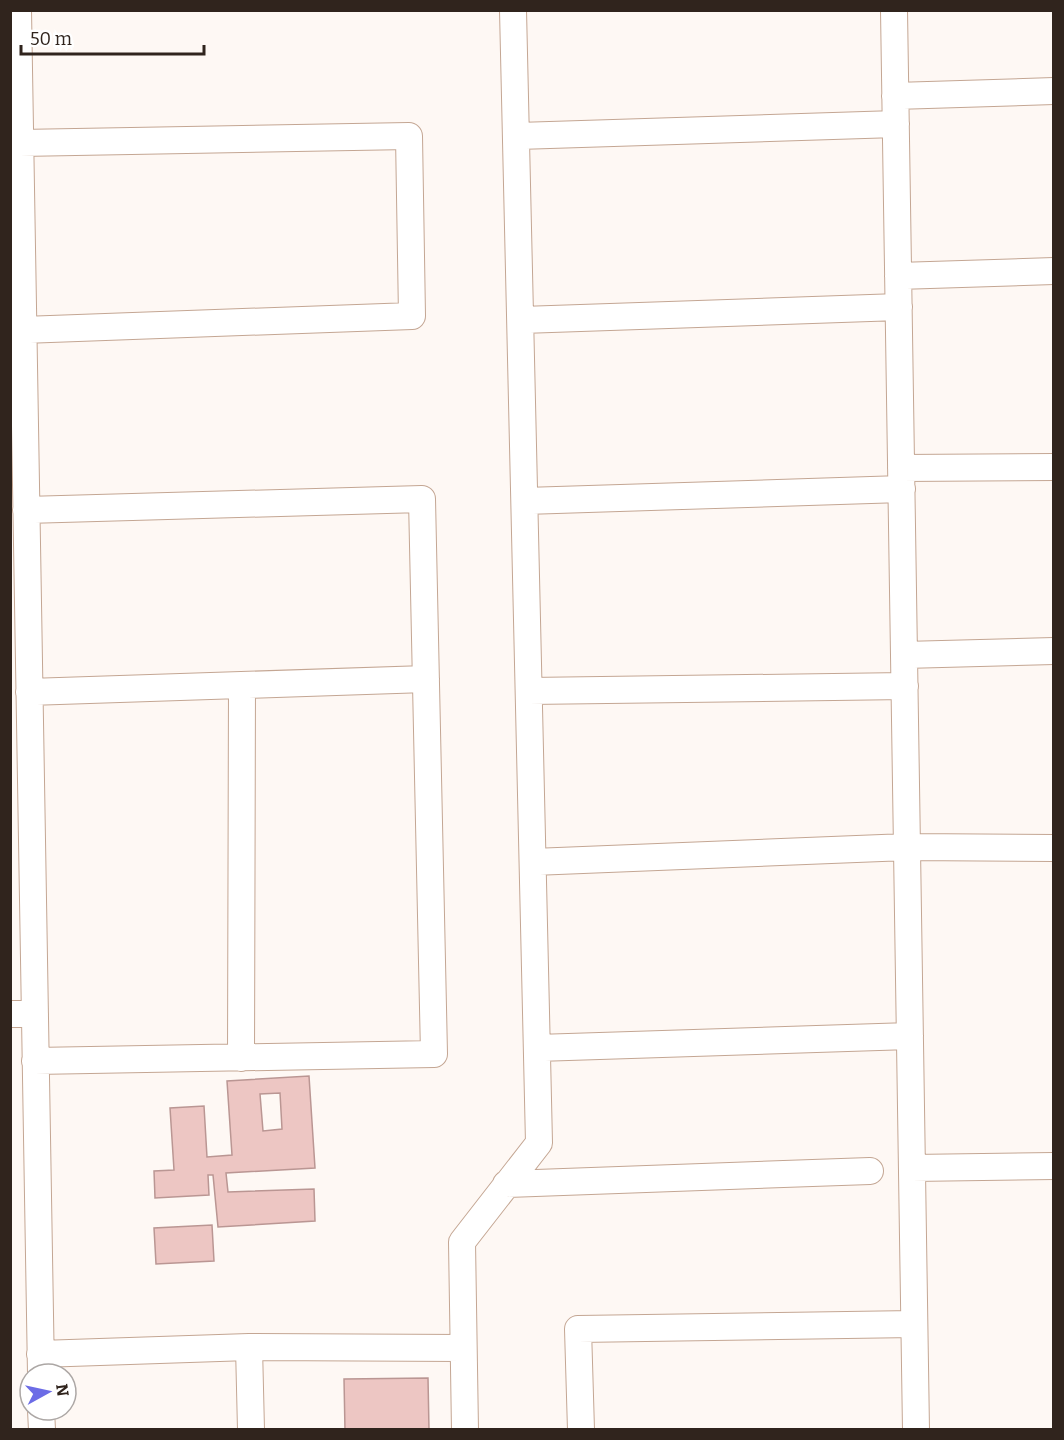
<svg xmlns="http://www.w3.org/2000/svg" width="1064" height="1440" font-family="Bitter,serif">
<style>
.building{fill:#edc6c3;stroke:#ba9693;stroke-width:1.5;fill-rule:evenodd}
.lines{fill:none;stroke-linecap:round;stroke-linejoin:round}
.street-casing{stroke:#c4a693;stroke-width:28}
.street{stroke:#fff;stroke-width:26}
</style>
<rect width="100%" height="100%" fill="#fef8f4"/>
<path class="building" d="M309 1076 315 1168 226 1173 228 1192 314 1189 315 1221 218 1227 213 1175H208L209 1195 155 1198 154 1171 174 1170 170 1108 204 1106 207 1157 232 1155 227 1081ZM280 1093 282 1129 263 1131 260 1094Z
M212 1225 214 1261 156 1264 154 1228Z
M428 1378 429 1430H345L344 1379Z"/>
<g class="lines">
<g class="street-casing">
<path id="street" d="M18 10 41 1374
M894 10 916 1430
M895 96 1054 91
M518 136 896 124
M20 143 409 136 412 316 23 330
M898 276 1054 271
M522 320 899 307
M901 468 1054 467
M525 501 902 489
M26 510 422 499 434 1054 35 1061
M904 655 1054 651
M529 691 905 686
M29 692 426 679
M533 862 907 847 1054 848
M10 1014H35
M537 1048 910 1036
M241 1058 242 685
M912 1168 1054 1166
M506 1184 870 1171
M249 1347 251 1430
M40 1354 249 1347 463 1348
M41 1410 42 1430
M465 1430 462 1242 539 1143 513 10
M581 1430 578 1329 914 1324"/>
</g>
<use href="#street" class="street"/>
</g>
<rect width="1064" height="1440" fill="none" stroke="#30241d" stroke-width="24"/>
<g transform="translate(48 1392) rotate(82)"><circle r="28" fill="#ffffff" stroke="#aca7a5" stroke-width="1.5"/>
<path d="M0-4.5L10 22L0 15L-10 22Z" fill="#6c6ce6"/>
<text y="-9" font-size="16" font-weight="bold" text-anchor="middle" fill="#30241d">N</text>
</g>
<path d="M21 45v9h183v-9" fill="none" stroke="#30241d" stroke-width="3"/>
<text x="30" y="45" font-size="18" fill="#30241d" stroke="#ffffff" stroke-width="4.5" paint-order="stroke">50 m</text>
</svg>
